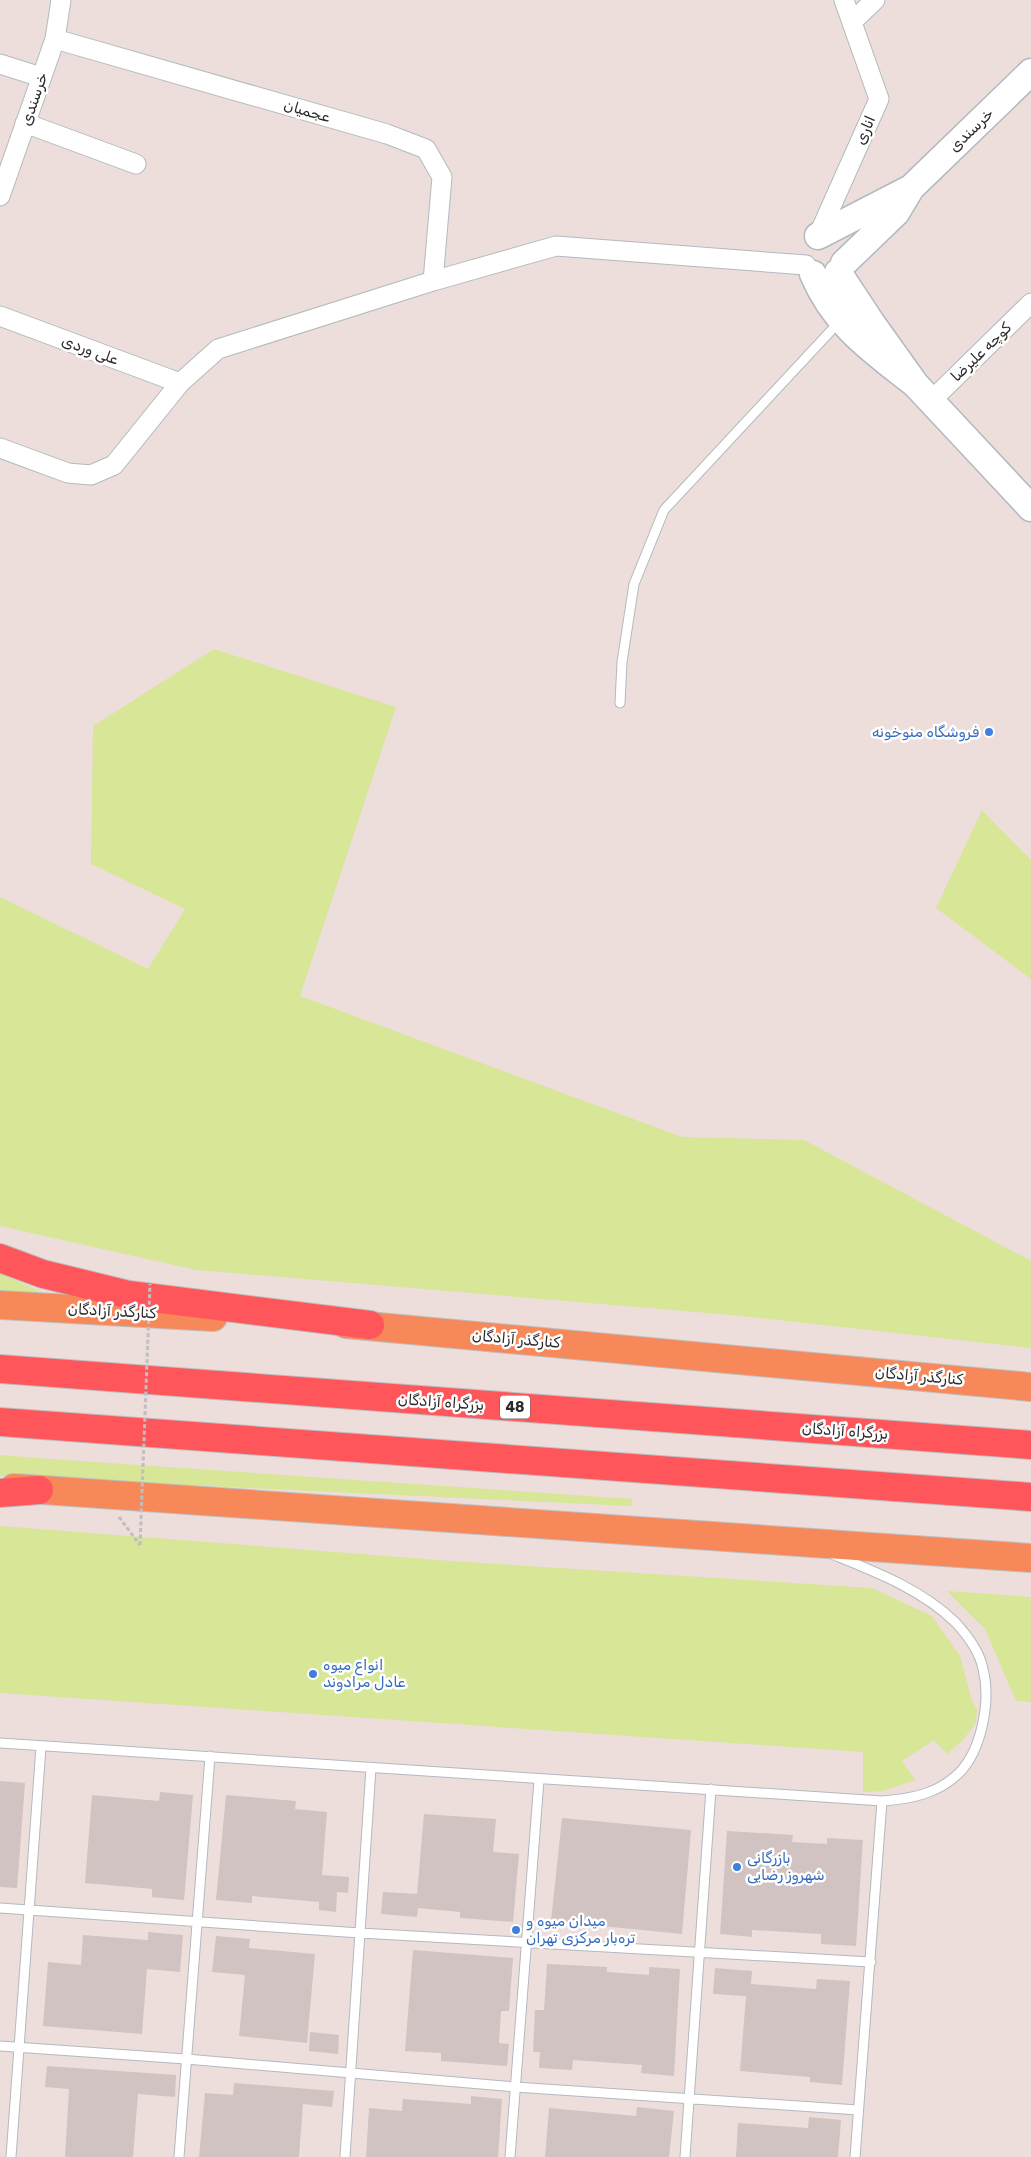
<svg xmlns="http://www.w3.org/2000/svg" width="1031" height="2157" font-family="Rubik,Vazirmatn,sans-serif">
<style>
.green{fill:#d7e697}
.building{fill:#d0c3c1}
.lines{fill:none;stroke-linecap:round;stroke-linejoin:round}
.lane-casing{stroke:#b1babf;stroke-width:11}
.street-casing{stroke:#b1babf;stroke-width:21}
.secondary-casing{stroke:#b1babf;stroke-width:29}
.primary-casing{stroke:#bfbfbf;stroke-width:30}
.highway-casing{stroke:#bfbfbf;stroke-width:30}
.path{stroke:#bfbfbf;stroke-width:3;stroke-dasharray:4 2.5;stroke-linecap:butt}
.lane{stroke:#fff;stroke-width:9}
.street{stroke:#fff;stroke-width:19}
.secondary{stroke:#fff;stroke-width:26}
.primary{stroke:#f68859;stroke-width:28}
.highway{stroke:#ff565b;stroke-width:28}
.path-bridge{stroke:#bfbfbf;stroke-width:3;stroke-dasharray:4 2.5;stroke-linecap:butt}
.shop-dot{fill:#3f7fe0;stroke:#fff;stroke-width:2}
.labels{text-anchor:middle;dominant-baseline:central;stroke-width:5;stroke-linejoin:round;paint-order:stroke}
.shield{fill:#fff;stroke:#6b6b6b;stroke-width:1}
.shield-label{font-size:14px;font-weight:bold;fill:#2b2b2b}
.street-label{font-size:15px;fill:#2b2b2b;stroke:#fff}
.shop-label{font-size:15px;fill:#366cbe;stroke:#fff;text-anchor:start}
</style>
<rect width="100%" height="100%" fill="#eddedc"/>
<path class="green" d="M214 649 396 707 300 996 682 1137 804 1140 1031 1261V1348L732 1315 196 1270 0 1226V897L148 969 185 909 91 864 93 726Z
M982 810 1031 860V979L936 908Z
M0 1273 48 1295 0 1291Z
M0 1455 52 1459 633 1499 631 1506 16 1477 0 1476Z
M0 1526 451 1561 872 1588 932 1616 960 1656 972 1701 977 1709 976 1723 962 1741 947 1754 934 1740 902 1761 915 1780 883 1791 863 1792V1752L0 1693Z
M947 1591 1031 1597V1702L1016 1701 985 1629Z"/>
<path class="building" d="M0 1781 25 1783 17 1888 0 1887Z
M160 1792 193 1795 184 1900 152 1897V1889L85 1883 92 1795 159 1801Z
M226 1795 296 1801 295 1809 327 1812 322 1875 349 1877 348 1893 337 1892 336 1912 319 1910V1902L252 1896V1903L216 1900Z
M424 1814 496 1819 493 1852 519 1854 513 1922 460 1918V1912L418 1908 417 1917 381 1914 383 1892 417 1894Z
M562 1818 691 1830 682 1934 551 1921Z
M727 1831 793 1835 792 1842 827 1844V1838L863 1840 856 1946 821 1944V1934L752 1930V1937L720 1934Z
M148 1932 183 1935 180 1972 147 1969 142 2034 43 2026 48 1962 81 1965 83 1935 148 1940Z
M216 1936 250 1939 249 1948 315 1954 307 2043 239 2036 245 1975 212 1972Z
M413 1950 513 1958 509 2011H501L499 2043 509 2044 507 2066 441 2061V2053L405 2051Z
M547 1964 607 1967V1972L649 1975V1967L680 1969 674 2076 641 2073 642 2065 573 2060 572 2070 539 2068 540 2052H533L535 2010H544Z
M715 1968 752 1971 751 1984 816 1989 817 1979 850 1981 842 2085 810 2082V2077L740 2071 746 1996 713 1994Z
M310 2032 339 2035 338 2054 309 2051Z
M47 2066 176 2075 175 2097 138 2094 133 2157H65L69 2089 45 2087Z
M234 2083 334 2091 332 2107 303 2104 299 2157H199L205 2093 233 2095Z
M471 2096 502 2099 498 2157H366L369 2108 402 2111 403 2099 471 2104Z
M637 2107 674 2111 669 2157H545L549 2108 636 2116Z
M809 2117 841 2120 838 2157H736L738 2123 808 2128Z"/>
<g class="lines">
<g class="lane-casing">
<path id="lane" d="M620 703 622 662 634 584 664 510 840 321
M0 1743 882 1801C910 1799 938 1794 959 1773 982 1750 991 1700 983 1669 980 1653 967 1635 956 1623 923 1590 876 1572 834 1555
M0 1908 360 1933 871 1962
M0 2046 186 2059 515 2087 858 2110
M11 2157 41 1747
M179 2157 210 1756
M345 2157 371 1768
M510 2157 539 1780
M685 2157 711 1789
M855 2157 882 1801"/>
</g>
<g class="street-casing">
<path id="street" d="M852 22 875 0
M55 39 387 134 426 149 442 177 433 281
M0 64 41 77
M25 123 136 164
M0 196 55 39 61 0
M818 236 879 99 844 0
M0 316 180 383
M931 401 1031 303
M0 448 68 473 91 475 114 465 180 383 218 349 433 281 556 246 806 265"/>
</g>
<g class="secondary-casing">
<path id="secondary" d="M911 188 1031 72
M818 236 911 188 896 213 844 263
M813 274C835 326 873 351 916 385L871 322 838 272
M916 385 1031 508"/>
</g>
<g class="primary-casing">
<path id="primary" d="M0 1305 213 1317
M346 1324 1031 1387
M14 1488 1031 1558"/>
</g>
<g class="highway-casing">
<path id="highway" d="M0 1258 43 1274 129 1295 370 1325
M0 1369 1031 1445
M0 1422 1031 1497
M0 1493 39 1490"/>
</g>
<path class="path" d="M119 1517 140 1545"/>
<use href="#lane" class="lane"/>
<use href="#street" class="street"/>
<use href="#secondary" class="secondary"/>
<use href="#primary" class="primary"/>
<use href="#highway" class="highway"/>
<path class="path-bridge" d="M140 1545 150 1284"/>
</g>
<g class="shop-dot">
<circle cx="989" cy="732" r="5"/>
<circle cx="313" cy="1674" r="5"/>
<circle cx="737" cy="1867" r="5"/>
<circle cx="516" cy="1930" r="5"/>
</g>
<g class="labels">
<rect class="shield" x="500" y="1395.5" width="30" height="23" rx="4"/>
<g class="shield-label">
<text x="515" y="1407">48</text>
</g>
<g class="street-label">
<text transform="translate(34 99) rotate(-71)">خرسندی</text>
<text transform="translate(307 111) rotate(16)">عجمیان</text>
<text transform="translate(865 130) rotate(-66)">اناری</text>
<text transform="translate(971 130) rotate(-44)">خرسندی</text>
<text transform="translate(90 350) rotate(20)">علی وردی</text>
<text transform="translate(981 352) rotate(-44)">کوچه علیرضا</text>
<text transform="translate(112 1311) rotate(3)">کنارگذر آزادگان</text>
<text transform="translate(516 1339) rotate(5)">کنارگذر آزادگان</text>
<text transform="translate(919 1376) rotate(5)">کنارگذر آزادگان</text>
<text transform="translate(441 1402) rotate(4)">بزرگراه آزادگان</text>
<text transform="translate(845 1431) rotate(4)">بزرگراه آزادگان</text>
</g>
<g class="shop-label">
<text x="979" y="732" text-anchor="end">فروشگاه منوخونه</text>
<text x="323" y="1665">انواع میوه<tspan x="323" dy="17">عادل مرادوند</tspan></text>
<text x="747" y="1858">بازرگانی<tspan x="747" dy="17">شهروز رضایی</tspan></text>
<text x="526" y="1921">میدان میوه و<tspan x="526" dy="17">تره‌بار مرکزی تهران</tspan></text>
</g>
</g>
</svg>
